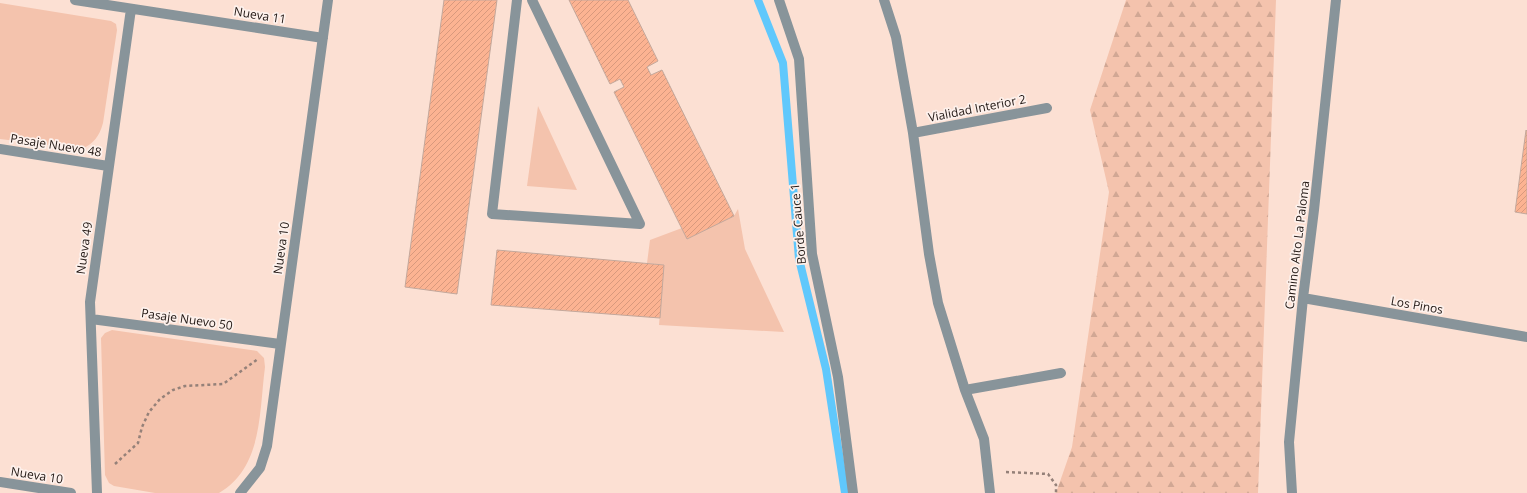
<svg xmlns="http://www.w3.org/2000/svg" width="1527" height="493" font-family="'Open Sans',sans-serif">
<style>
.forest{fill:url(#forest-firs)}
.green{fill:#f4c3ad}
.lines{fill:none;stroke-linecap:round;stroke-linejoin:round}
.stream{stroke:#60c8fc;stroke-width:8}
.building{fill:url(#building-hatch);stroke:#c3a89c}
.path{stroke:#958179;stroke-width:2.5;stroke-dasharray:3 3;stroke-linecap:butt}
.service{stroke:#88949a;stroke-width:10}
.minor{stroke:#88949a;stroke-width:10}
.labels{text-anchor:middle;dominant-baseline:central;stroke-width:3.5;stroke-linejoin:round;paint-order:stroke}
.street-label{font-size:12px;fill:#211713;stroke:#fdf1ec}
</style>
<defs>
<pattern id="forest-firs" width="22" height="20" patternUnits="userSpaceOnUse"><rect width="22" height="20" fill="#f4c3ad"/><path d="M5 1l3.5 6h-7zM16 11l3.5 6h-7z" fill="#d1a794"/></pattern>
<pattern id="building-hatch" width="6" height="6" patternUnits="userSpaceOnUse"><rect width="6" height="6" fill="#fcb392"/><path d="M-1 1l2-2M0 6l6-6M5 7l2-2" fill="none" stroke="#d8997d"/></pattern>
</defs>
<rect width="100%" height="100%" fill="#fce0d3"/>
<path class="forest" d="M1126 0H1276L1258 493H1056L1072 447 1109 192 1090 110Z"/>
<path class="green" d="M0 3 111 21 116 24 117 30 103 123C99 137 94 143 82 149L0 139Z
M538 106 577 190 527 186Z
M738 209 745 249 784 332 659 325 664 265 647 263 650 240 682 228 734 216Z
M112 330 257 351 264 358 265 367C259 412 263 467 219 493H155L114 486 109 483 105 475 101 338 105 333Z"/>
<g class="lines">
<path class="stream" d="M758 0 783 63 799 259 826 369 845 493"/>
</g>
<path class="building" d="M444 0H497L457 294 405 287Z
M569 0H628L658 61 647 67 651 75 662 70 734 216 687 239 614 92 624 87 620 79 610 84Z
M1526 130 1527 131V214L1515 212Z
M497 250 664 265 660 318 491 305Z"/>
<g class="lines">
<path class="path" d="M115 464 138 443 142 427 149 412 160 399 173 390 185 386 223 384 258 359
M1006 472 1048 474 1056 485V493"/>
<path class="service" d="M517 0 492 214 640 224 532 0"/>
<path class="minor" d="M75 0 323 38
M779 0 799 59 812 254 838 377 853 493
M884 0 896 37 913 133 929 254 938 303 965 390 984 439 990 493
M913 133 1047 108
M0 149 108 166
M1303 298 1527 337
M91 319 280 344
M965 390 1061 373
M0 482 71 493
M97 493 90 302 131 9
M240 493 260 468 267 446 328 0
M1292 493 1289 442 1303 298 1314 210 1336 0"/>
</g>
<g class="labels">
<g class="street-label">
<text transform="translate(260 15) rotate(9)">Nueva 11</text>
<text transform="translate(977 108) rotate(-11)">Vialidad Interior 2</text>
<text transform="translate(56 145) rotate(9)">Pasaje Nuevo 48</text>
<text transform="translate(798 224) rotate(-95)">Borde Cauce 1</text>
<text transform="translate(1297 245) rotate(-83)">Camino Alto La Paloma</text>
<text transform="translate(84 248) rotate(-82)">Nueva 49</text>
<text transform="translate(281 248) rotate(-82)">Nueva 10</text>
<text transform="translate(1417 305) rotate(10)">Los Pinos</text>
<text transform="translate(187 319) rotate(8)">Pasaje Nuevo 50</text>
<text transform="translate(37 475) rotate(9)">Nueva 10</text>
</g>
</g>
</svg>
